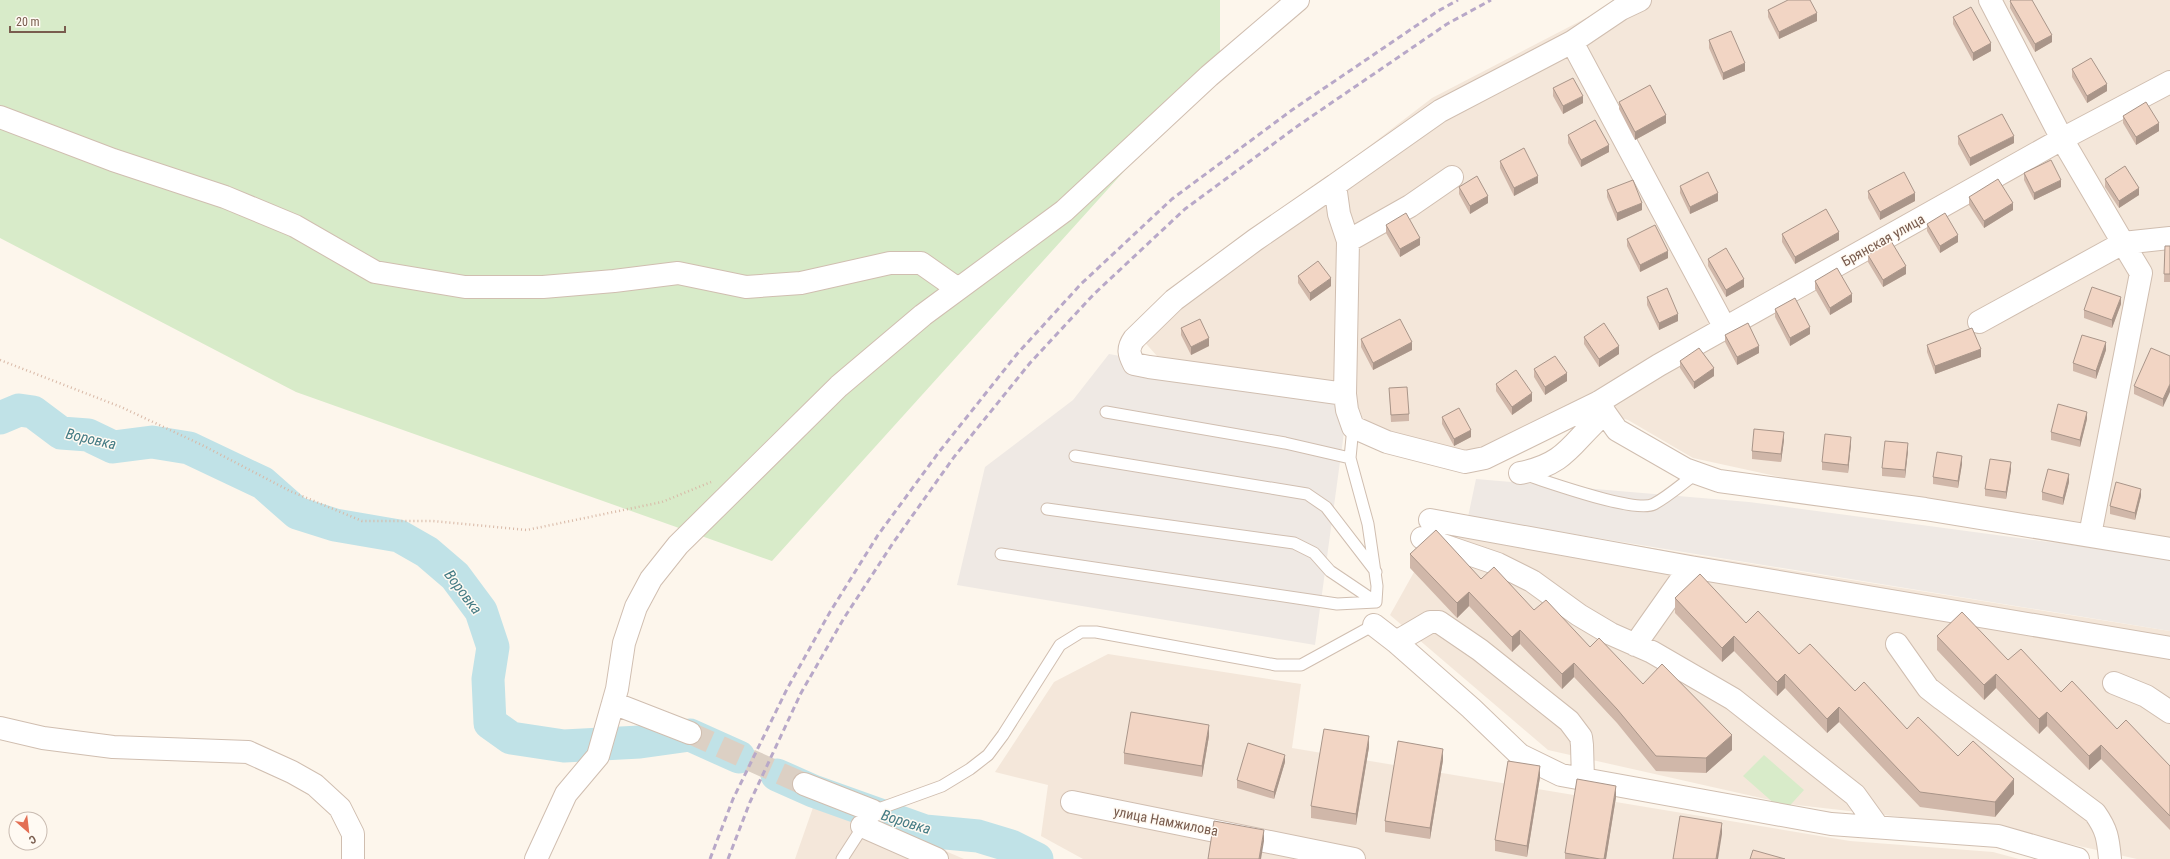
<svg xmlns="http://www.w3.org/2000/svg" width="2170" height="859" font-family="'Roboto Condensed',sans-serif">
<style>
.residential{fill:#f4e7da}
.industrial{fill:#efe9e4}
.green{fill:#d8ebc9}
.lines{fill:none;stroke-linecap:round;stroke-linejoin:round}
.river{stroke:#c0e2e7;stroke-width:33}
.street-tunnel{stroke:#dcd0c4;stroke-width:22;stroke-dasharray:22 11;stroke-linecap:butt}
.lane-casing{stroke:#d0beb0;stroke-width:13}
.street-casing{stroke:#d0beb0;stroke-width:24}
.path{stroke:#d8b8a6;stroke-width:2.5;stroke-dasharray:1 3;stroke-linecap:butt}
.lane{stroke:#fff;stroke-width:11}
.street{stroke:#fff;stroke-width:22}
.rail{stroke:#b8a8c8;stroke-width:3;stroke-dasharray:6 4;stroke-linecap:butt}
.wall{fill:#d0b7a9}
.shaded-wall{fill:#a99589}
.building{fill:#f2d5c4;stroke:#a99589}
.labels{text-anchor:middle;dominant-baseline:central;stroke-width:3;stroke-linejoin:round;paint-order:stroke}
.street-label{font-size:14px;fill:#795c4e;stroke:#fffaf3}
.water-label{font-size:15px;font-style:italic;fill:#447b84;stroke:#fffaf3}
</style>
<rect width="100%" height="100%" fill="#fdf6ec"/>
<path class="residential" d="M1621 0H2170V539L2008 519 1789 479 1693 458 1628 420 1583 407 1467 456 1370 437 1350 385 1238 370 1157 356 1132 328 1432 98Z
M1446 515 2170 631V859H2137L1998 828 1788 804 1548 750 1390 615Z
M1108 654 1301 684 1292 748 1850 841 1993 852 2019 859H1083L1041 836 1048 785 995 772 1054 682Z
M817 796 964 859H795Z"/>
<path class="industrial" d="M1109 354 1349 396 1315 645 957 585 985 467 1073 400Z
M1476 479 1749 502 2170 558V631L1468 517Z"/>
<path class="green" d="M0 0H1220V65L772 561 296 392 0 238Z
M1764 755 1804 790 1784 812 1743 776Z"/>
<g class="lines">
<path class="river" d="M0 418 19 410 33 412 61 433 88 435 113 447 152 442 189 448 263 483 297 513 335 525 399 536 427 552 455 576 481 611 493 647 488 679 490 723 511 738 564 746 640 742 690 735 739 757
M777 775 813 791 925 831 978 836 1011 846 1037 859"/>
<path class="street-tunnel" d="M690 733 804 784"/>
<g class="lane-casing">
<path id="lane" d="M1106 412 1285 443 1350 458
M1353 427 1350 458 1368 524 1377 586 1376 602
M1075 456 1307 494 1326 507 1376 572
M1526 475C1549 482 1636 514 1654 504 1669 496 1683 483 1697 473
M1047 509 1294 543 1314 553 1330 571 1376 602
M1001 554 1337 604 1376 602
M842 859 873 811 942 786 970 769 988 755 1003 735 1060 645 1081 632H1096L1276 665H1301L1374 625"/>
</g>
<g class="street-casing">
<path id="street" d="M1640 0 1621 9 1572 42 1440 111 1335 185 1339 214 1348 241 1345 394 1347 410 1353 427 1387 442 1465 462 1485 458 1599 402 1659 365 2062 139 2170 82
M1990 0 2062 139 2123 243 2170 238
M1572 42 1725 328
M0 117 113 160 225 197 295 226 375 272 465 287H543L614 281 678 273 746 287 801 283 890 263H921L958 289
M1335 185 1255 240 1174 300 1134 339C1127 349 1129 354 1134 364L1149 367 1345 394
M1348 241 1410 206 1452 177
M1979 322 2123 243 2141 273 2090 535
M1599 402 1605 413 1617 430 1685 469 1719 481 1925 509 2170 549
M1520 473C1568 464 1572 441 1605 413
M1430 520 1690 567 2170 648
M1422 538 1498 564 1532 581 1579 615 1611 634 1652 652 1733 699 1855 795 1878 827
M1374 625 1396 642 1471 708 1520 755 1561 775 1831 824 1998 836 2078 859
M1396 642 1430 622H1439L1480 650 1569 721 1581 737 1582 745 1583 780
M1897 644 1928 688 1942 699 2095 813C2107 830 2108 838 2110 859
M1635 645 1690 567
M2114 683 2146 696 2170 712
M613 703 690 733
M0 728 43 738 113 747 248 752 292 772 315 785 340 808 353 834V859
M804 784 873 811
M1072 802 1354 859
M862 826 937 859
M536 859 566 794 598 756 617 689 624 643 636 607 651 579 678 545 839 386 923 315 1064 211 1209 76 1298 0"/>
</g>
<path class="path" d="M0 360 121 407 202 445 290 491 362 521H433L527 530 662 502 711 482"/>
<use href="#lane" class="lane"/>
<use href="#street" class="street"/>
<path class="rail" d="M710 859 733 799 787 689 830 612 878 535 939 452 1017 354 1081 284 1172 199 1292 110 1438 11 1458 0
M728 859 750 802 801 693 844 618 893 543 954 457 1030 363 1094 294 1185 209 1299 125 1447 24 1491 0"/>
</g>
<path class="wall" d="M2010 1 2052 42 2035 52 2010 8Z
M1768 10 1817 21 1779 39 1768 17Z
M1953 17 1991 51 1973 61 1953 24Z
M1709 40 1745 71 1723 80 1709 48Z
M2072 69 2107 91 2087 103 2072 77Z
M1553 88 1583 103 1563 114 1553 96Z
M1619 102 1666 123 1635 140 1619 109Z
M2123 116 2159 131 2136 145 2123 123Z
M1568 135 1609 152 1581 167 1568 143Z
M1958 136 2014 143 1970 166 1958 144Z
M1500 161 1538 183 1514 196 1500 168Z
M2024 173 2061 187 2034 200 2024 180Z
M2105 179 2139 195 2119 208 2105 187Z
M1680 186 1718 201 1690 214 1680 193Z
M1459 187 1488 203 1470 214 1459 194Z
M1607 190 1642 210 1617 221 1607 197Z
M1868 191 1915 201 1880 220 1868 198Z
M1969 197 2013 210 1984 228 1969 205Z
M1927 224 1958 242 1940 253 1927 231Z
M1386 225 1420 245 1400 257 1386 233Z
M1782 234 1839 240 1795 264 1782 242Z
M1627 239 1668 258 1640 272 1627 246Z
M2165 246H2170V282H2164Z
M1868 255 1906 274 1883 287 1868 262Z
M1708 259 1744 287 1726 297 1708 266Z
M1298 276 1331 286 1310 301 1298 283Z
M1815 281 1852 302 1830 315 1815 289Z
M1647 297 1678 321 1659 330 1647 305Z
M2121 304 2112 328 2084 318V310Z
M1775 309 1810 334 1790 346 1775 317Z
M1181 328 1209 346 1191 355 1181 335Z
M1725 335 1759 353 1737 365 1725 342Z
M1584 337 1619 354 1599 367 1584 344Z
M1361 339 1412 350 1373 370 1361 347Z
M1927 345 1981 357 1935 374 1927 352Z
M2106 350 2096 379 2073 371V363Z
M2170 356 2163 407 2134 394V386Z
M1680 361 1714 376 1694 389 1680 368Z
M1534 369 1567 381 1545 395 1534 377Z
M1496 384 1532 401 1512 415 1496 391Z
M1389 388 1409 414V421L1391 422Z
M1442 417 1471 437 1454 446 1442 424Z
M2087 419 2080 447 2051 440V432Z
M1784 440 1781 462 1752 459V451Z
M1851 444 1848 473 1822 470V462Z
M1908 451 1905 478 1882 476V468Z
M1962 464 1958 488 1933 484V477Z
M2011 470 2006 499 1985 496V489Z
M2069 482 2063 505 2042 500V492Z
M2141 496 2135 520 2110 514V506Z
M1410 554 1481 579 1534 610 1590 647 1732 750 1706 773 1656 771 1617 723 1574 677 1562 689 1520 644 1512 652 1469 606 1457 618 1410 568Z
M1675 598 1746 623 1799 654 1855 691 1907 729 1958 756 2014 794 1995 817 1920 807 1839 722 1827 733 1785 688 1777 696 1734 651 1722 662 1675 613Z
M1937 636 2008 660 2061 692 2117 729 2170 766V830L2101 759 2089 770 2047 726 2039 734 1996 688 1984 700 1937 650Z
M1209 736 1202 777 1124 764V753Z
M1369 747 1356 825 1311 818V806Z
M1443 760 1430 839 1385 832V821Z
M1285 762 1274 799 1237 788V780Z
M1540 777 1527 857 1495 851V840Z
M1616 797 1606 859H1565V853Z"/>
<path class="shaded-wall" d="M1817 13V21L1779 39V32Z
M2052 35V42L2035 52V44Z
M1991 43V51L1973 61V53Z
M1745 63V71L1723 80V73Z
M2107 84V91L2087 103V96Z
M1583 96V103L1563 114V106Z
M1666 115V123L1635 140V132Z
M2159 123V131L2136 145V137Z
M2014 136V143L1970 166V158Z
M1609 145V152L1581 167V160Z
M1538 176V183L1514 196V188Z
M2061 180V187L2034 200V193Z
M2139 188V195L2119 208V201Z
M1718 193V201L1690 214V207Z
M1915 193V201L1880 220V212Z
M1488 196V203L1470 214V206Z
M1642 203V210L1617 221V213Z
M2013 203V210L1984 228V221Z
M1839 232V240L1795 264V257Z
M1958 235V242L1940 253V246Z
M1420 238V245L1400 257V249Z
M1668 251V258L1640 272V265Z
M1906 266V274L1883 287V280Z
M1331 278V286L1310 301V293Z
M1744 279V287L1726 297V290Z
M1852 294V302L1830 315V308Z
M2121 297V304L2112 328V320Z
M1678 314V321L1659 330V323Z
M1810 327V334L1790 346V338Z
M1209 338V346L1191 355V347Z
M1412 342V350L1373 370V363Z
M2106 342V350L2096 379V371Z
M1619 346V354L1599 367V359Z
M1759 346V353L1737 365V357Z
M1981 349V357L1935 374V366Z
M1714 368V376L1694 389V382Z
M1567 373V381L1545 395V387Z
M2170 384V392L2163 407V399Z
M1532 393V401L1512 415V407Z
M2087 412V419L2080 447V440Z
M1471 430V437L1454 446V439Z
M1784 432V440L1781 462V454Z
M1851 437V444L1848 473V465Z
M1908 443V451L1905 478V470Z
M1962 456V464L1958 488V481Z
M2011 462V470L2006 499V492Z
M2069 474V482L2063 505V498Z
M2141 489V496L2135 520V513Z
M1469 592V606L1457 618V603Z
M1520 630V644L1512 652V637Z
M1734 636V651L1722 662V648Z
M1574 663V677L1562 689V674Z
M1785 674V688L1777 696V682Z
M1996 674V688L1984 700V685Z
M1839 707V722L1827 733V719Z
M2047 712V726L2039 734V719Z
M1209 725V736L1202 777V766Z
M1732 735V750L1706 773V758Z
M1369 736V747L1356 825V814Z
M2101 745V759L2089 770V756Z
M1443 749V760L1430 839V828Z
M1285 755V762L1274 799V792Z
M1540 766V777L1527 857V846Z
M2014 779V794L1995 817V802Z
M1616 786V797L1606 859H1604Z
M1722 823V834L1718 859H1716Z
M1264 830V841L1261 859H1259Z"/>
<path class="building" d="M1788 0H1810L1817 13 1779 32 1768 10Z
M2011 0H2032L2052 35 2035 44 2010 1Z
M1971 7 1991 43 1973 53 1953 17Z
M1731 31 1745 63 1723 73 1709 40Z
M2091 58 2107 84 2087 96 2072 69Z
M1573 78 1583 96 1563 106 1553 88Z
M1650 85 1666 115 1635 132 1619 102Z
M2146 102 2159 123 2136 137 2123 116Z
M2002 114 2014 136 1970 158 1958 136Z
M1595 120 1609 145 1581 160 1568 135Z
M1524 148 1538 176 1514 188 1500 161Z
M2051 160 2061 180 2034 193 2024 173Z
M2125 166 2139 188 2119 201 2105 179Z
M1708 172 1718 193 1690 207 1680 186Z
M1904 172 1915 193 1880 212 1868 191Z
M1477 176 1488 196 1470 206 1459 187Z
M1998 179 2013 203 1984 221 1969 197Z
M1633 180 1642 203 1617 213 1607 190Z
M1826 209 1839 232 1795 257 1782 234Z
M1406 213 1420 238 1400 249 1386 225Z
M1945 213 1958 235 1940 246 1927 224Z
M1655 225 1668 251 1640 265 1627 239Z
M1891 241 1906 266 1883 280 1868 255Z
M2165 246H2170V274H2164Z
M1726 248 1744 279 1726 290 1708 259Z
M1318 261 1331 278 1310 293 1298 276Z
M1837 268 1852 294 1830 308 1815 281Z
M2092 287 2121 297 2112 320 2084 310Z
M1667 288 1678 314 1659 323 1647 297Z
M1795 298 1810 327 1790 338 1775 309Z
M1200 319 1209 338 1191 347 1181 328Z
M1400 319 1412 342 1373 363 1361 339Z
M1604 323 1619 346 1599 359 1584 337Z
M1748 323 1759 346 1737 357 1725 335Z
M1972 328 1981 349 1935 366 1927 345Z
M2082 335 2106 342 2096 371 2073 363Z
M1699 348 1714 368 1694 382 1680 361Z
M2151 348 2170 356V384L2163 399 2134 386Z
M1555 356 1567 373 1545 387 1534 369Z
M1516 370 1532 393 1512 407 1496 384Z
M1407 387 1409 414 1391 415 1389 388Z
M2058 404 2087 412 2080 440 2051 432Z
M1459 408 1471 430 1454 439 1442 417Z
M1754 429 1784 432 1781 454 1752 451Z
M1825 434 1851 437 1848 465 1822 462Z
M1885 441 1908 443 1905 470 1882 468Z
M1937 452 1962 456 1958 481 1933 477Z
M1990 459 2011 462 2006 492 1985 489Z
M2048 469 2069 474 2063 498 2042 492Z
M2116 482 2141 489 2135 513 2110 506Z
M1436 530 1481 579 1494 567 1534 610 1546 600 1590 647 1599 638 1643 684 1662 664 1732 735 1706 758 1656 756 1617 709 1574 663 1562 674 1520 630 1512 637 1469 592 1457 603 1410 554Z
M1700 574 1746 623 1758 611 1799 654 1810 644 1855 691 1864 682 1907 729 1918 717 1958 756 1973 741 2014 779 1995 802 1920 792 1839 707 1827 719 1785 674 1777 682 1734 636 1722 648 1675 598Z
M1962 612 2008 660 2021 649 2061 692 2072 681 2117 729 2126 720 2170 766V816L2101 745 2089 756 2047 712 2039 719 1996 674 1984 685 1937 636Z
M1131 712 1209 725 1202 766 1124 753Z
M1324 729 1369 736 1356 814 1311 806Z
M1398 741 1443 749 1430 828 1385 821Z
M1248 743 1285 755 1274 792 1237 780Z
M1508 761 1540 766 1527 846 1495 840Z
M1577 779 1616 786 1604 859H1600L1565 853Z
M1680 816 1722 823 1716 859H1673Z
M1214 821 1264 830 1259 859H1208Z
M1753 850 1785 859H1750Z"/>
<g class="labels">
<g class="street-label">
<text transform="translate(1883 240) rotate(-29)">Брянская улица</text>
<text transform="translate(1166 821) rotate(11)">улица Намжилова</text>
</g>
<g class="water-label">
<text transform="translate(91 439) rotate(13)">Воровка</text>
<text transform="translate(463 592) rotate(53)">Воровка</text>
<text transform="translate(906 822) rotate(17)">Воровка</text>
</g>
</g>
<g transform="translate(28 831) rotate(152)"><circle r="19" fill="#fffaf3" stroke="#c9bbb1"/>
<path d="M0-3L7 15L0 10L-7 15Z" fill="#e36f54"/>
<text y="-6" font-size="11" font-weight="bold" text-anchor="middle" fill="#795c4e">С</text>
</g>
<path d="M10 26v6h55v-6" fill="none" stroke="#795c4e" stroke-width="2"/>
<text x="16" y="26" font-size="12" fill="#795c4e" stroke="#fffaf3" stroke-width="3" paint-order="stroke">20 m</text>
</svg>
